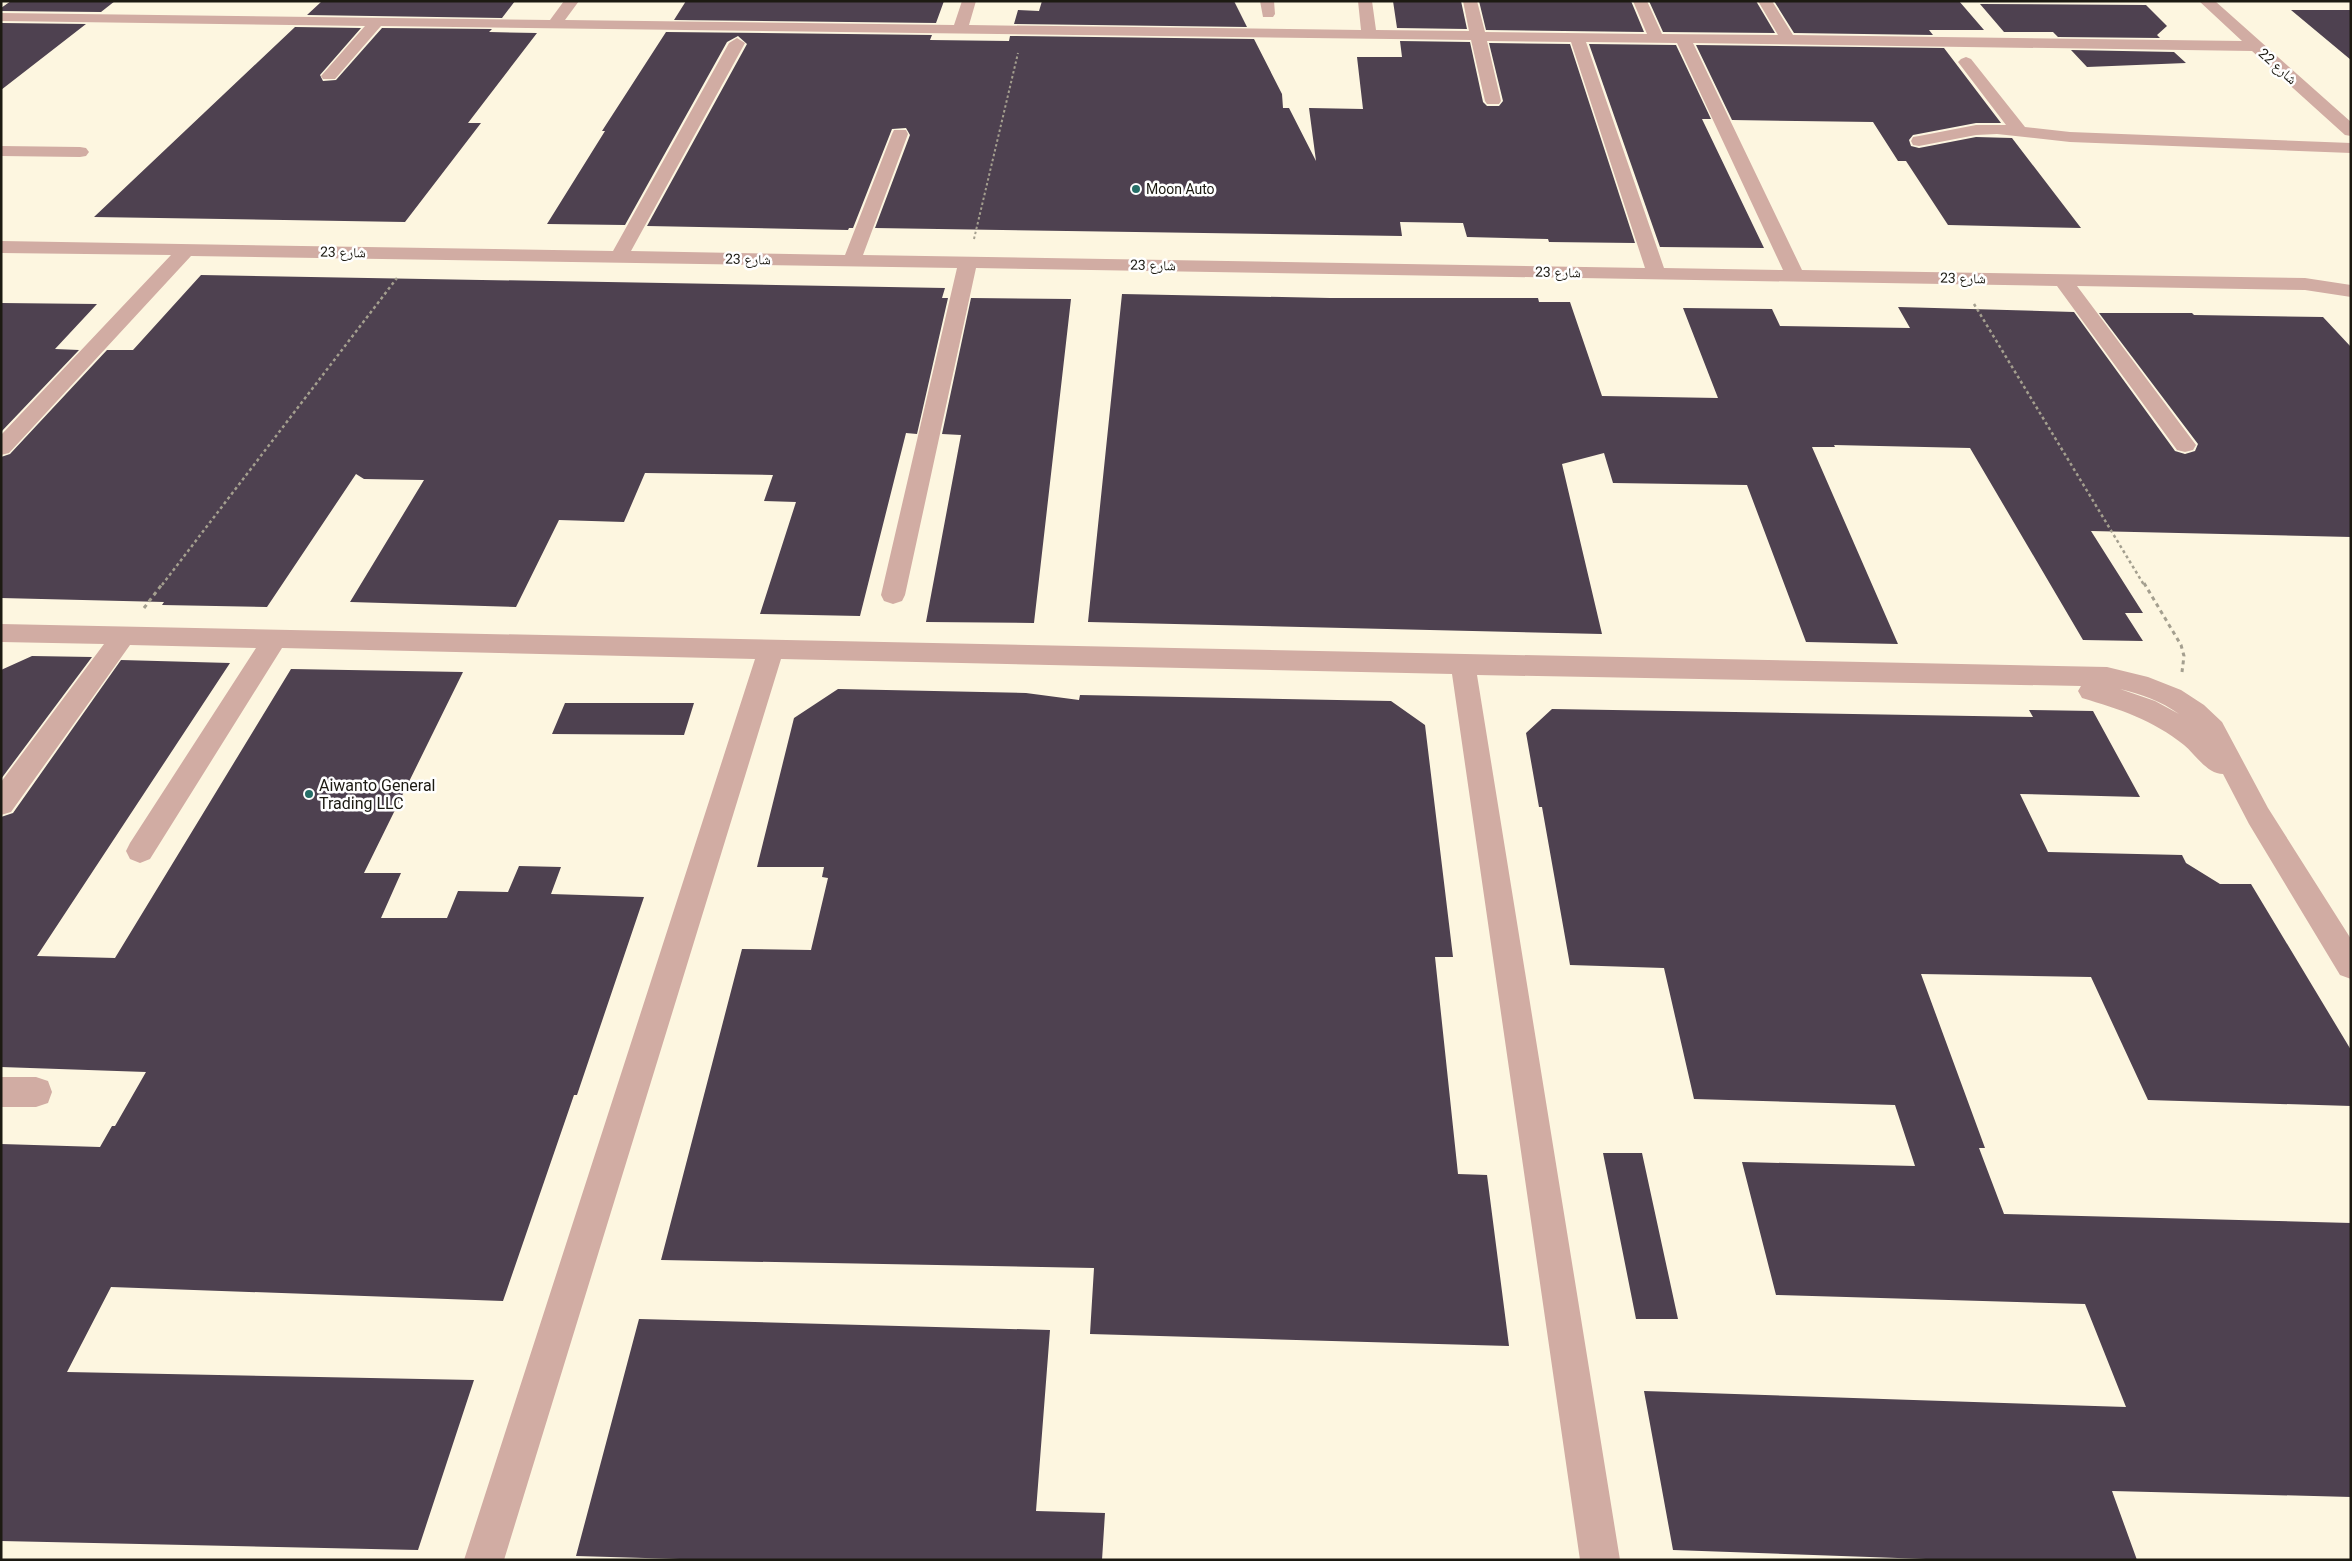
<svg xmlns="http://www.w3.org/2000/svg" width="2352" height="1561" font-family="Roboto,'Noto Naskh Arabic',sans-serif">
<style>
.building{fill:#4e4150}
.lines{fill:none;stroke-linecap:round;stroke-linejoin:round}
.path-far2{stroke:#a49f8f;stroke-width:2;stroke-dasharray:2.5 2.5;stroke-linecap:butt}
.path-far1{stroke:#a49f8f;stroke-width:2.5;stroke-dasharray:3 3;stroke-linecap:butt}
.path{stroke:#a49f8f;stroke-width:3;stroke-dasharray:4 4;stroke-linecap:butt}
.minor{fill:#d1aca3;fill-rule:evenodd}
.poi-dot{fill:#256e67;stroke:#fff;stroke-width:2}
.labels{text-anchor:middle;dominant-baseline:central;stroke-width:5;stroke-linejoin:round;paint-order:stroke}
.far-street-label{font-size:14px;fill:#1c1a12;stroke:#fff}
.far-poi-label{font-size:14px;fill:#1c1a12;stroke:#fff;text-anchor:start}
.poi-label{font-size:16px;fill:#1c1a12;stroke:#fff;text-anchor:start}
</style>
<rect width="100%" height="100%" fill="#fdf6e0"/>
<path class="building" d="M11 1H115L101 12 1 11V8Z
M515 1 502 18 307 15 321 2Z
M686 1H944L936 23 674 20Z
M1042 1H1234L1247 27 1014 24 1018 10 1039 11Z
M1393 1H1461L1467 29 1397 28Z
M1479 1H1631L1644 32 1486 30Z
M1649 1H1756L1775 33 1663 32Z
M1774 1H1959L1984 30H1929L1933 35 1794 33Z
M1980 4 2146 5 2167 26 2157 35 2160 38 2058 37 2053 32H2004Z
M2291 10H2351V60Z
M1 23 86 24 1 90Z
M295 27 361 28 320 75 323 81 336 80 382 28 492 29 489 32 537 33 468 123H481L405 222 94 217Z
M666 32 932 35 930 40 1009 41 1010 36 1254 39 1282 94 1283 108H1289L1316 161 1309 108 1363 109 1357 57H1402L1400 41 1470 42 1483 102 1487 106H1499L1503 101 1489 43 1570 44 1635 243 1549 242 1548 239 1467 237 1463 223 1400 222 1402 236 875 228 910 135 906 128 892 129 853 228H849L848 230 647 226 747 44 738 36 727 42 625 225 547 224 605 131H602Z
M1589 44 1676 45 1711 119H1702L1764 248 1660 247Z
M1696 45 1944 48 2001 123H1976L1913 135 1909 140 1911 146 1919 148 1976 137 2012 138 2081 228 1948 225 1906 161H1898L1873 122 1732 120Z
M2071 50 2174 52 2186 63 2087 67Z
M201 275 945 288 942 298H948L917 434 906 433 860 616 760 614 796 502 764 501 773 475 645 473 624 522 559 520 516 607 350 602 424 480 364 479 356 474 267 607 162 605 164 602 1 598V457L10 454 107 350H133Z
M1122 294 1330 298H1538L1539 302H1570L1602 396 1718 398 1683 308 1772 309 1780 326 1910 328 1898 307 2074 312 2175 451 2185 454 2195 451 2198 444 2099 313H2192L2194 315 2323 317 2351 347V537L2091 531 2143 613H2125L2143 641 2083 640 1970 448 1834 445 1835 447H1812L1898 644 1806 642 1747 485 1613 483 1604 453 1562 464 1602 634 1088 622Z
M971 298 1071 299 1034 623 926 622 961 435 942 434Z
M1 303 97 304 55 349 79 350 1 432Z
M32 656 92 657 1 779V670Z
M121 660 230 663 37 956 115 958 291 669 463 672 364 873H401L381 918H447L458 891 508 892 519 866 561 867 551 894 644 897 577 1095H574L503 1301 111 1287 67 1372 474 1380 418 1550 1 1541V1144L100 1147 112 1126H115L146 1072 1 1067V817L13 813Z
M838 689 1026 693 1079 700 1080 695 1391 701 1425 725 1453 957H1435L1458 1174 1487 1175 1509 1346 1090 1334 1094 1268 661 1260 742 949 811 950 828 878 822 877 824 867H757L794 718Z
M565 703H694L684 735 552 734Z
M1552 709 2033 717 2029 710 2093 711 2140 797 2020 794 2048 852 2182 855 2186 863 2220 884H2251L2351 1050V1106L2148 1100 2091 977 1921 974 1985 1148H1979L2004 1214 2351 1223V1497L2112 1491 2137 1560H1954L1673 1550 1644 1391 2126 1407 2085 1304 1776 1295 1742 1162 1915 1166 1895 1105 1694 1099 1664 968 1570 965 1542 807H1539L1526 733Z
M1603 1153H1642L1678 1319H1636Z
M639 1319 1050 1330 1036 1511 1105 1513 1102 1560H714L576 1556Z"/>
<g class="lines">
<path class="path-far2" d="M974 239 1018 53"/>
<path class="path-far1" d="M1974 304 2144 585
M162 585 397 278"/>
<path class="path" d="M2144 583 2181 645 2184 656 2182 672
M144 608 163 583"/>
<path class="minor" d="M564 1H579L565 20 954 25 962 1H976L969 25 1361 30 1358 1H1372L1376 30 1469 31 1463 1H1477L1485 32 1647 34 1633 1H1647L1662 34 1778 35 1758 1H1772L1793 35 2242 41 2199 1H2215L2351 122V136L2345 135 2252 51 1693 43 1802 270 2305 278 2351 285V297L2305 290 2077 286 2196 445 2193 450 2185 452 2177 450 2057 286 976 268 905 595 902 601 893 604 884 601 881 595 957 268 191 256 9 453 1 455V435L171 255 1 253V241L613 251 729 43 737 38 745 43 631 251 845 255 892 134 894 130H906L908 134 863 255 1645 268 1571 42 1487 41 1501 101 1499 104H1487L1485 101 1471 40 381 26 335 79H323L321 76 365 26 1 21V13L550 20ZM1586 42 1677 43 1783 270 1664 268Z
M1260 1H1274L1275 14 1273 17H1263Z
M1966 57 1971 59 2025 127 2070 132 2351 143V153L2070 142 1997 134 1976 135 1919 146 1913 145 1911 141 1913 137 1919 136 1976 125H2006L1958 62 1961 59Z
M1 146 80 147 86 148 89 152 86 156 80 157 1 156Z
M1 624 2107 667 2148 677 2181 690 2204 705 2222 722 2268 808 2351 939V979L2340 975 2249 824 2223 774C2207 774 2195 754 2184 745 2153 720 2119 709 2082 698L2078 691 2081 686 1477 675 1620 1560H1580L1452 674 781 659 504 1560H464L755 659 282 648 150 859 140 863 130 859 126 851 130 843 256 648 130 645 11 812 1 815V782L104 644 1 642ZM2120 689C2141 694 2161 701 2179 714L2155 701Z
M1 1077H36L48 1081 52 1092 48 1103 36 1107H1Z"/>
</g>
<g class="poi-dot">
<circle cx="1136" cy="189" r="5"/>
<circle cx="309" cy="794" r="5"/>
</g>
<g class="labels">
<g class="far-street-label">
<text transform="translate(2278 66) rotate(42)">شارع 22</text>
<text transform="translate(343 252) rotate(1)">شارع 23</text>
<text transform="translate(748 259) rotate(1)">شارع 23</text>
<text transform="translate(1153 265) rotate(1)">شارع 23</text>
<text transform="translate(1558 272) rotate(1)">شارع 23</text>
<text transform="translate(1963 278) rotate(1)">شارع 23</text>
</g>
<g class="far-poi-label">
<text x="1146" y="189">Moon Auto</text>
</g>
<g class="poi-label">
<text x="319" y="785">Aiwanto General<tspan x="319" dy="18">Trading LLC</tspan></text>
</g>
</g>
<rect width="2352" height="1561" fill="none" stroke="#1c1a12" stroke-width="5"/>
</svg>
